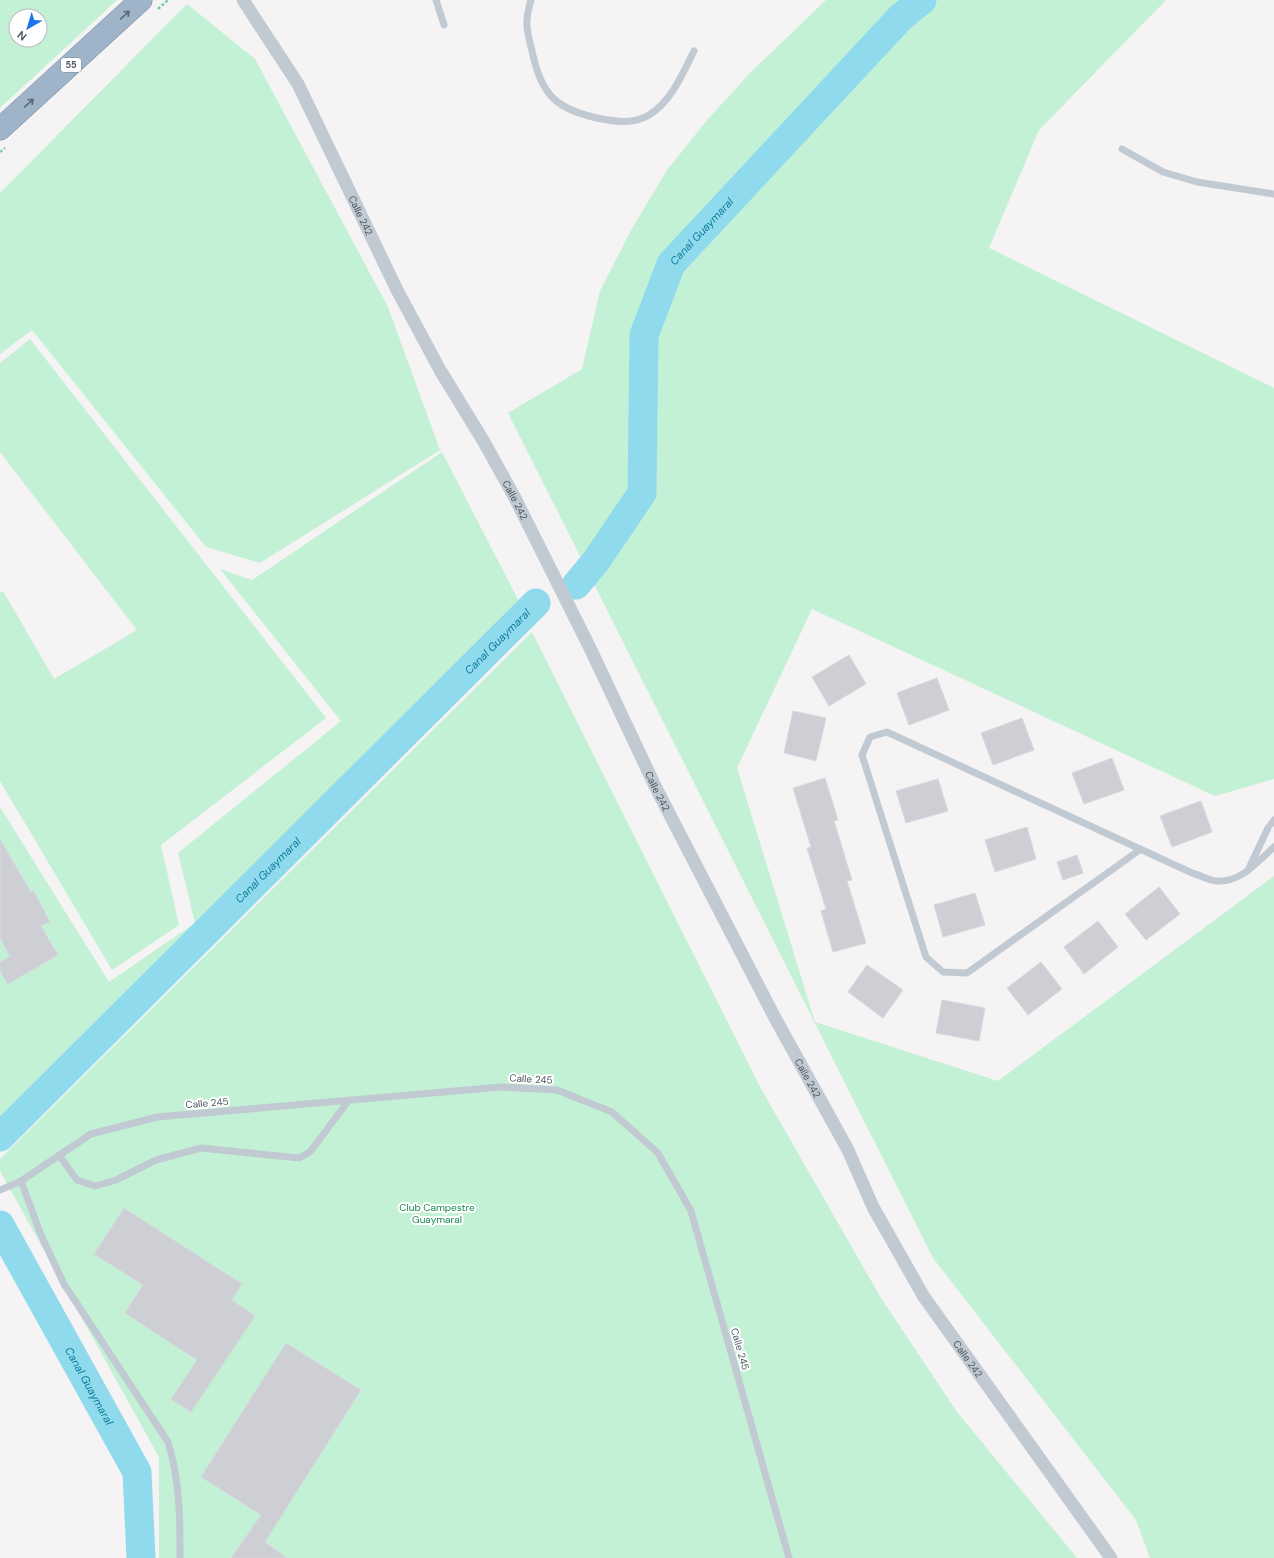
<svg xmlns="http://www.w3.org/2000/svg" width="1274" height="1558" font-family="'DM Sans',sans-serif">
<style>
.green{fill:#c3f1d5;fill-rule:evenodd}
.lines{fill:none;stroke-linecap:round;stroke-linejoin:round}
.river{stroke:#90daee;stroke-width:29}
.building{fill:#cdcfd5;stroke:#d7d9de}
.trunk-casing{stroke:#7690ad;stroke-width:23}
.path{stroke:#7ad0a6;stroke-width:2.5;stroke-dasharray:3 2;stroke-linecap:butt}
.service{stroke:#c1cad2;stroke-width:7}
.minor{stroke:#c1cad2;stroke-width:13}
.trunk{stroke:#9fb4c9;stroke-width:22}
.oneway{stroke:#5b6976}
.labels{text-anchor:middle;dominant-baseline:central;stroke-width:4;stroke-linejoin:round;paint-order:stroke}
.shield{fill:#fff;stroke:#808990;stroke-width:1}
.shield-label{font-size:9px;font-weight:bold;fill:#4a5661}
.street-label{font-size:10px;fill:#4a5661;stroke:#fff}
.park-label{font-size:10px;fill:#17864f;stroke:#fff}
.water-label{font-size:11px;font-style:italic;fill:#0c7c9b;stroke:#fff}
</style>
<rect width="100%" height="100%" fill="#f5f3f3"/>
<path class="green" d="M0 0H117L0 108ZM16 16H40V40H16Z
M826 0H1166L1039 130 989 248 1274 388V779L1215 796 812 609 737 768 815 1022 998 1081 1274 876V1558H1150L1136 1520 933 1258 508 413 582 369 600 291 630 232 667 170 708 119 751 72Z
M187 4 255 59 388 307 440 450 260 563 206 547 32 330 0 354V193Z
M30 339 326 718 161 845 179 925 112 970 0 781V593L3 591 54 679 137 630 0 452V363Z
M442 452 529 621 0 1133V807L109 982 195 923 178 853 341 721 220 569 252 580Z
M532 632 759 1085 881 1298 957 1412 1077 1558H159V1457L0 1171V1159Z"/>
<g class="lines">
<g class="river">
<path id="s1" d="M576 585 596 561 642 493 644 335 671 264 900 18 922 0"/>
<path id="s2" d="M0 1137 536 603"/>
<path id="s3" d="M0 1225 137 1472 141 1558"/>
</g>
</g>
<path class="building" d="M849 655 866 684 829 706 812 677Z
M937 678 949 710 909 725 897 693Z
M793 711 826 718 816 761 784 753Z
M1022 718 1034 750 993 765 981 733Z
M1112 758 1124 790 1084 804 1072 773Z
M825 778 838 820 834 821 852 880 847 881 866 943 833 952 821 911 826 909 807 848 811 847 793 788Z
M938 779 948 811 906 823 896 791Z
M1201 801 1212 832 1172 847 1160 816Z
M1027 827 1036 859 995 872 985 840Z
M0 839 31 892 33 890 50 922 41 926 58 955 8 984 0 971V962L10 956 0 938Z
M1077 855 1083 873 1063 880 1057 862Z
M1159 887 1180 914 1146 940 1125 914Z
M975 893 985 925 943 937 934 905Z
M1098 921 1118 947 1084 974 1064 947Z
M1041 962 1062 989 1028 1015 1007 988Z
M867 965 903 990 883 1018 848 992Z
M942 1000 985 1008 979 1041 936 1033Z
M124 1208 242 1284 232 1300 255 1316 191 1412 171 1399 197 1360 125 1313 143 1285 94 1254Z
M286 1343 361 1390 265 1542 287 1558H231L261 1515 201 1477Z"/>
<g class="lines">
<g class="trunk-casing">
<path id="trunk" d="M0 129 141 0"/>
</g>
<path class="path" d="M158 9 168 0
M0 152 5 148"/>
<path class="service" d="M436 0 444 25
M531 0C529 7 527 14 527 21 526 30 530 42 532 51 541 95 556 110 602 119 618 122 634 124 649 115 671 102 683 73 694 51
M1122 149 1163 172 1197 182 1274 194
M1271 824 1274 820
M1141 849 967 973 943 972 926 957 862 755 870 737 887 732 1192 873C1200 875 1208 880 1216 881 1241 883 1257 862 1274 847
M1249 868 1268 828
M59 1155 77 1180 95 1186 116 1180 156 1160 201 1148 299 1158 310 1152 349 1100
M21 1181 41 1235 64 1284 168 1442C180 1481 180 1518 180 1558
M0 1190 21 1181 91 1134 157 1117 501 1087 557 1090 612 1112 658 1153 691 1211 789 1558"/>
<path class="minor" id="s4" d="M243 0 298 84 397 290 440 370 484 442 515 498 590 648 656 788 774 1016 848 1150 873 1207 924 1297 1111 1558"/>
<use href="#trunk" class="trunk"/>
</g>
<defs><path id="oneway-shaft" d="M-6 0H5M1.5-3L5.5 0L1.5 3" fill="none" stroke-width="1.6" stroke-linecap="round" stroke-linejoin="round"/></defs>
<g class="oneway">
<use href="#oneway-shaft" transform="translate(125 15) rotate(-42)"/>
<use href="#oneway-shaft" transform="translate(29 103) rotate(-42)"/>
</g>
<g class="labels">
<rect class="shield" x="61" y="58" width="20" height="14" rx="3"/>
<g class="shield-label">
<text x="71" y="65">55</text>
</g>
<g class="street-label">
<text stroke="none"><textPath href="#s4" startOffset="246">Calle 242</textPath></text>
<text stroke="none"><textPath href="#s4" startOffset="570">Calle 242</textPath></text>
<text stroke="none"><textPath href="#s4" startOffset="894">Calle 242</textPath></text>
<text stroke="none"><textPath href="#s4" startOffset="1218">Calle 242</textPath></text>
<text transform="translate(531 1079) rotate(3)">Calle 245</text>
<text transform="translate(207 1103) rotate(-5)">Calle 245</text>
<text transform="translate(740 1349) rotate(74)">Calle 245</text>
<text stroke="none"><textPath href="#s4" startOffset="1542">Calle 242</textPath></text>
</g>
<g class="park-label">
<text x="437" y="1207">Club Campestre<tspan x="437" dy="12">Guaymaral</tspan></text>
</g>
<g class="water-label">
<text stroke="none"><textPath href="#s1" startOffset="392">Canal Guaymaral</textPath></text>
<text stroke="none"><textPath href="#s2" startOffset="702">Canal Guaymaral</textPath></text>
<text stroke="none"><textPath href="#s2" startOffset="378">Canal Guaymaral</textPath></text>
<text stroke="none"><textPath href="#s3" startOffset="184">Canal Guaymaral</textPath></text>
</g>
</g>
<g transform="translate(28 28) rotate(218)"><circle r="19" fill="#ffffff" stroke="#b7bbc0"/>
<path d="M0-3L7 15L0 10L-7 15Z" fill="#1a73e8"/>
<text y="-6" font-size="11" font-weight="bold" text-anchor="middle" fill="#4a5661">N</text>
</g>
</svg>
